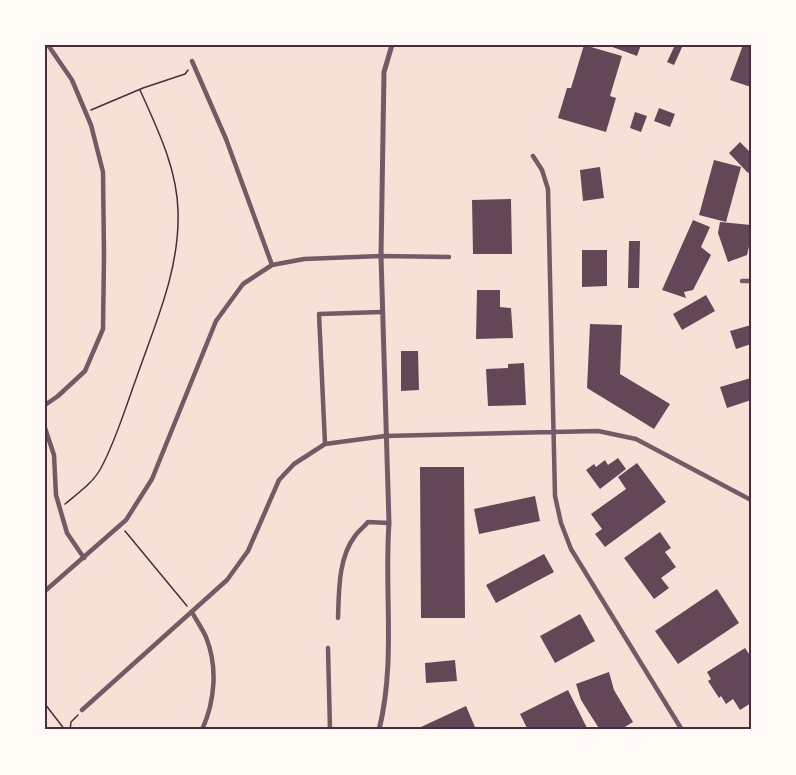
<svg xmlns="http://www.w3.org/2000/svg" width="796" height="775" font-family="'Space Grotesk',sans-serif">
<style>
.building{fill:#644757}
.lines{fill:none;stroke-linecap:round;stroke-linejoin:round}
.path{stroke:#4a2c40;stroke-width:1.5}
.minor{stroke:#755966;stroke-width:4.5}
.tertiary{stroke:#755966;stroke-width:5}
.neatline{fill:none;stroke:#4a2c40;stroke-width:2}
</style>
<rect width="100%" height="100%" fill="#f7e1d7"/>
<path class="building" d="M584 45 622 56 610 96 616 98 606 132 558 118 567 88H571Z
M607 45H641L637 56Z
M675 45H683L674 65 667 62Z
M743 45H751V87L730 80Z
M659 108 675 114 670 127 654 121Z
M635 112 647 116 641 132 630 128Z
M740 142 751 153V170L748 173 729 153Z
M714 160 741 167 726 222 699 215Z
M600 167 604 198 583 201 580 170Z
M511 199 512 254H473L472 200Z
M693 220 710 227 701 247 711 255 693 290 684 292 686 298 662 290Z
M720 222 751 225V238L747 255 728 262 718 233Z
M629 241H640L639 288H628Z
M582 250H607V286L582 287Z
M477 290H500V307L511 308 513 338 476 339Z
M706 295 715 311 682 330 673 314Z
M590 324 622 325 620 374 670 404 654 429 587 388Z
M751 325V344L736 349 730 331Z
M401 351H418L419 390 401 391Z
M524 363 526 405 488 406 486 369 508 368V364Z
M751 378V400L727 408 720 387Z
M618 458 626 469 600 489 586 470 594 464 596 467 605 460 608 465Z
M637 463 666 502 605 547 595 534 602 529 591 514 626 489 618 477Z
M420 467H464L465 618H421Z
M535 496 540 521 479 534 474 509Z
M660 532 671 548 665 552 676 567 661 578 669 588 654 599 624 558Z
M544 554 554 572 496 603 486 585Z
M717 589 739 623 678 664 655 631Z
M580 614 595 641 555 663 540 636Z
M745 648 751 657V703L740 710 733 699 726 704 721 696 719 698 708 681 711 679 707 672Z
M455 660 457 681 426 683 425 663Z
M609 672 614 690 633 722 620 730H600L581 700 576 684Z
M568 690 588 730H528L520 714Z
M466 706 475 727 468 730H422L421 727Z"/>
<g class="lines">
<path class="path" d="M91 110 143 88 185 74 188 70
M65 504C78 493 93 483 101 468 116 440 125 409 136 379 155 324 180 270 178 211 177 168 157 128 140 90
M125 531 187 606
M45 704 65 730
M70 730 71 722 78 715"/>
<path class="minor" d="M192 61 226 139 272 265
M533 156 542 170 548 189 555 496 561 523 571 549 682 730
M742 281H751
M45 405 58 396 85 371 103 329 104 255 103 172 91 125 72 80 48 45
M45 428 54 455 56 495 67 533 84 558
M325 444 319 314 382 312
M45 591 126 520 152 479 216 321 243 284 272 265 304 259 381 256 449 257
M192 612C196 620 202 628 206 637 218 667 215 701 202 730
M338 618C339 592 338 558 355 536 358 531 364 527 368 522L389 523
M328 648 330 730
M82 710 227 580 248 551 279 480 294 464 325 444 385 436 598 431 636 439 751 500"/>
<path class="tertiary" d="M379 730C396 662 384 592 389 523L381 256 384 72 392 45"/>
</g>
<rect width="796" height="775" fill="none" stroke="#fffaf5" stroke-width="93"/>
<rect x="46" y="46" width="704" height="682" class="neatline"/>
</svg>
